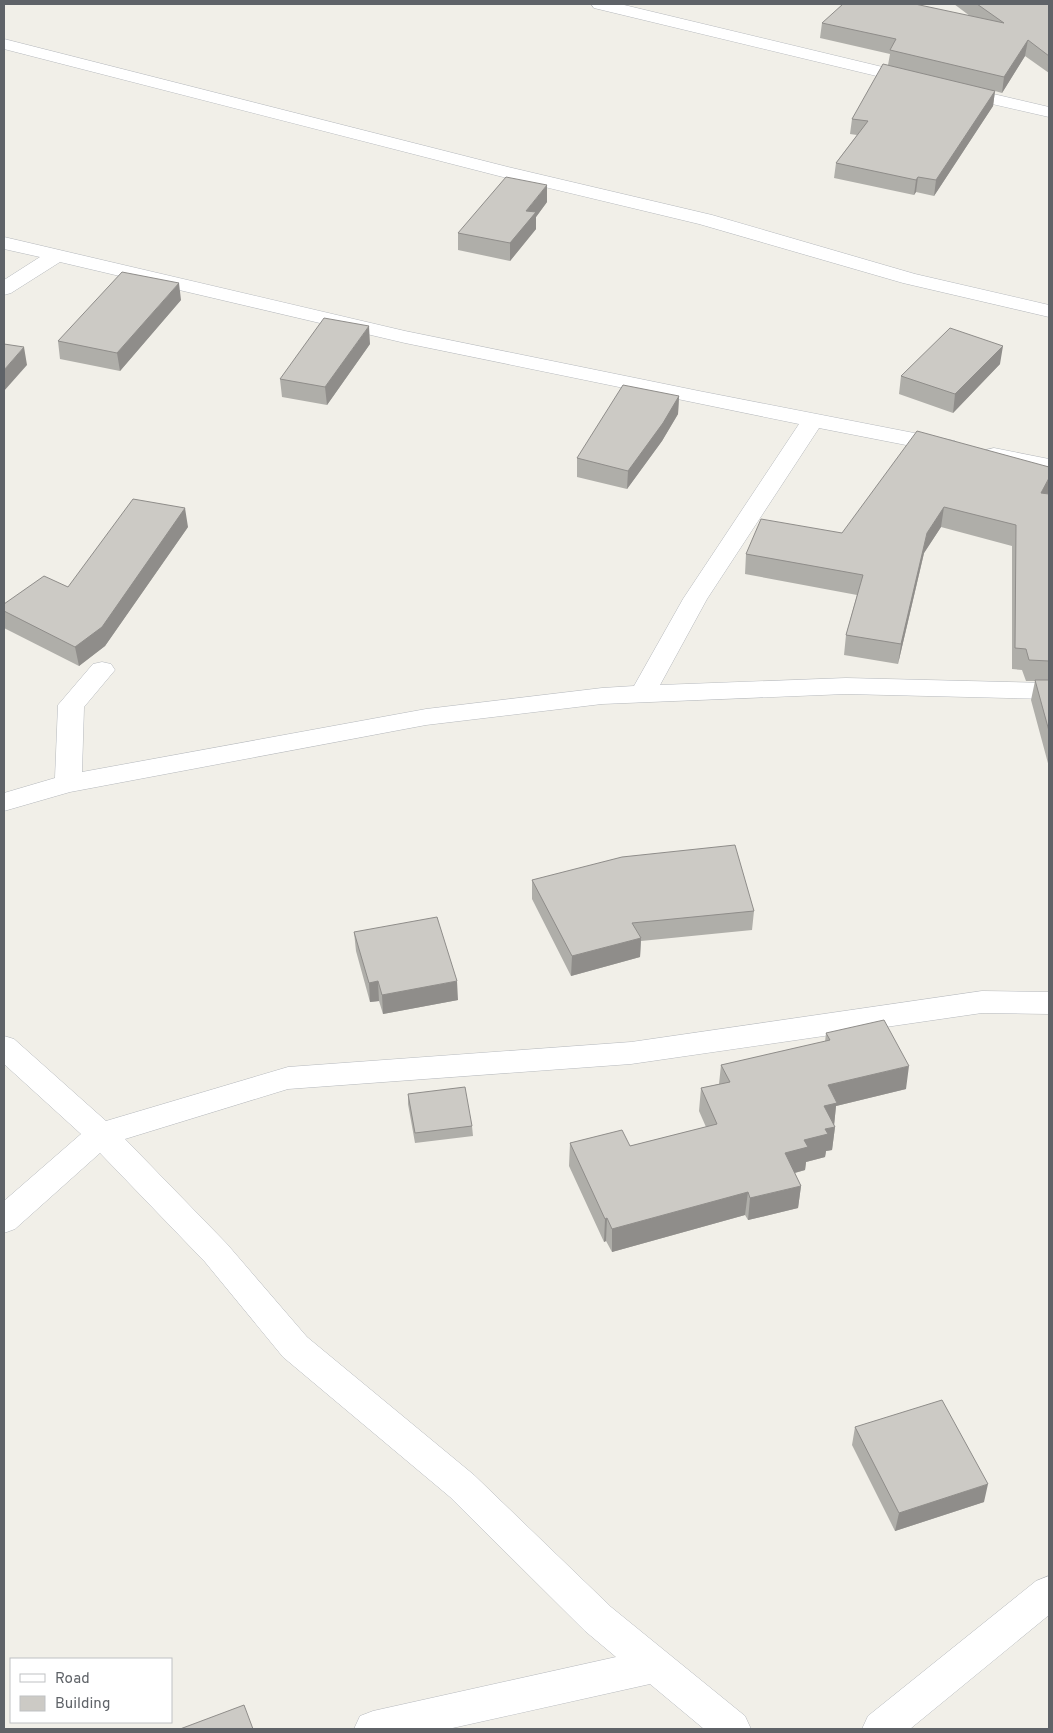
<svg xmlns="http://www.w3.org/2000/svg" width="1053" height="1733" font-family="Overpass,sans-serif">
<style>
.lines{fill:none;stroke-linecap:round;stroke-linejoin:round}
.street-casing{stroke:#b5b8bc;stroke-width:1}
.street{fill:#fff;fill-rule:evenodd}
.wall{fill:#afaea9}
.shaded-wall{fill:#8f8d8a}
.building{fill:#cccac5;stroke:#8f8d8a}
</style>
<rect width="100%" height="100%" fill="#f1efe8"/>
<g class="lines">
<g class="street-casing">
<path id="street" d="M591 4H620L920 76 923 80 920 84 914 85 594 8Z
M4 39 508 167 712 215 915 274 1049 305V317L903 283 699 224 499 176 4 49Z
M959 86 1049 107V117L953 95 950 91 953 87Z
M4 237 405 331 699 391 955 441 958 446 955 451 947 453 819 428 707 599 660 685 846 678 1049 683V699L846 694 602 704 426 725 70 792 4 811V793L55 778 58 705 93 664 102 662 111 664 115 670 84 707 82 772 426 709 602 688 634 686 683 599 799 424 405 343 60 262 11 293 4 295V280L40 257 4 249Z
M994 448 1049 459V473L986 460 983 455 986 450Z
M982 991 1049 992V1014L982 1013 631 1064 288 1089 125 1139 227 1244 307 1337 474 1475 611 1607 745 1716 751 1729H704L650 1684 448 1729H354L360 1716 373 1711 616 1657 585 1631 450 1497 283 1357 205 1262 100 1153 15 1229 4 1233V1201L81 1134 4 1064V1036L14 1039 106 1121 288 1067 631 1042Z
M1049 1576V1615L910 1729H862L868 1716 1036 1581Z"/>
</g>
<use href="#street" class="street"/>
</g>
<path class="wall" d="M954 4H1049V73L1025 56 1002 93 995 91 993 106 934 196 916 192 914 195 834 178 836 163 857 135 850 134 852 119 888 65 890 54 820 38 822 23 970 16Z
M547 202 536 217V229L510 261 458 250V233Z
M181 300 120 371 60 359 58 341Z
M370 344 327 405 282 397 280 379Z
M1000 364 953 413 899 394 901 376Z
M679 396 678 414 662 441 627 489 577 477V458Z
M1049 467V491L1048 494H1049V767L1031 700 1035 681H1026L1022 670 1012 669V546L941 527 924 553 898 664 844 655 846 635 857 595 745 574 746 554 842 533Z
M188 527 105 646 79 666 4 628V604L68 587Z
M532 880 754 911 752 930 641 941 640 957 571 976 532 899Z
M354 932 458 1000 383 1014 379 1001 370 1002 356 951Z
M826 1033 906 1089 836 1106 834 1125 835 1127 832 1150 826 1151 825 1157 806 1162 805 1170 795 1173 801 1186 798 1208 748 1220 745 1215 612 1252 606 1241 604 1242 569 1166 570 1143 630 1146 706 1127 699 1111 701 1088 719 1084 721 1065 825 1042Z
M408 1094 472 1126 473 1136 415 1143 408 1104Z
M855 1427 984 1502 895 1531 852 1445Z"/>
<path class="shaded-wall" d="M1028 40 1025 56 1002 93 1004 77Z
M995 91 993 106 934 196 936 180Z
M918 177 916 192 914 195 916 180Z
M547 185V202L536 217V229L510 261V243L526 211Z
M179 283 181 300 120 371 117 353Z
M369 326 370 344 327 405 325 387Z
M1003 346 1000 364 953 413 955 394Z
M24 347 27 365 4 391V370Z
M679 396 678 414 662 441 627 489 628 471Z
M1049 478V491L1038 513 1041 493Z
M944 507 941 527 924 553 898 664 901 644 927 533Z
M185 508 188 527 105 646 79 666 75 647Z
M641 938 640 957 571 976 572 956Z
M378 981 379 1001 370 1002 369 983Z
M457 981 458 1000 383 1014 382 995Z
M909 1066 906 1089 836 1106 834 1126 824 1106 828 1085Z
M835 1127 832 1150 826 1151 825 1157 806 1162 805 1170 783 1176 785 1153 804 1140 825 1129Z
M801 1186 798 1208 748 1220 750 1198Z
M748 1192 745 1215 612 1252V1229Z
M607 1218 606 1241 604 1242 605 1219Z
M988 1484 984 1502 895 1531 899 1513Z"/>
<path class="building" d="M843 4H915L1004 23 977 4H1049V56L1028 40 1004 77 890 50 896 39 822 23Z
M883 64 995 91 936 180 918 177 916 180 836 163 868 121 852 119Z
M506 177 547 185 526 211 536 212 510 243 458 233Z
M122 272 179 283 117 353 58 341Z
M324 318 369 326 325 387 280 379Z
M950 328 1003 346 955 394 901 376Z
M4 344 24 347 4 370Z
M623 385 679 396 663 423 628 471 577 458Z
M917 431 1049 467V478L1041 493 1049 494V661L1029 660 1026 649 1015 648 1016 525 944 507 927 533 901 644 846 635 863 575 746 554 761 519 842 533Z
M133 499 185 508 102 627 75 647 4 611V604L44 576 68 587Z
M1035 680H1049V731Z
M735 845 754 911 632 923 641 938 572 956 532 880 622 857Z
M437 917 457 981 382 995 378 981 369 983 354 932Z
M884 1020 909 1066 828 1085 837 1103 824 1106 835 1127 825 1129 828 1134 804 1140 808 1147 785 1153 801 1186 750 1198 748 1192 612 1229 607 1218 605 1219 570 1143 622 1130 630 1146 717 1124 701 1088 730 1082 721 1065 830 1040 826 1033Z
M465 1087 472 1126 415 1133 408 1094Z
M942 1400 988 1484 899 1513 855 1427Z
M244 1705 253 1729H180Z"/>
<rect width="1053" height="1733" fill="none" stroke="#5f6368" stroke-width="10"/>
<rect x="10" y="1658" width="162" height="65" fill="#ffffff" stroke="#bfc1c3"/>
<rect x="20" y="1674" width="25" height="8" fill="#ffffff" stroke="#bfc1c3"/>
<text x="55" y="1683" font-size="15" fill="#5f6368">Road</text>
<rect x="20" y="1696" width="25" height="15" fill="#cccac5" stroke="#bfc1c3"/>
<text x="55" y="1708" font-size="15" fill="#5f6368">Building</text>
</svg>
